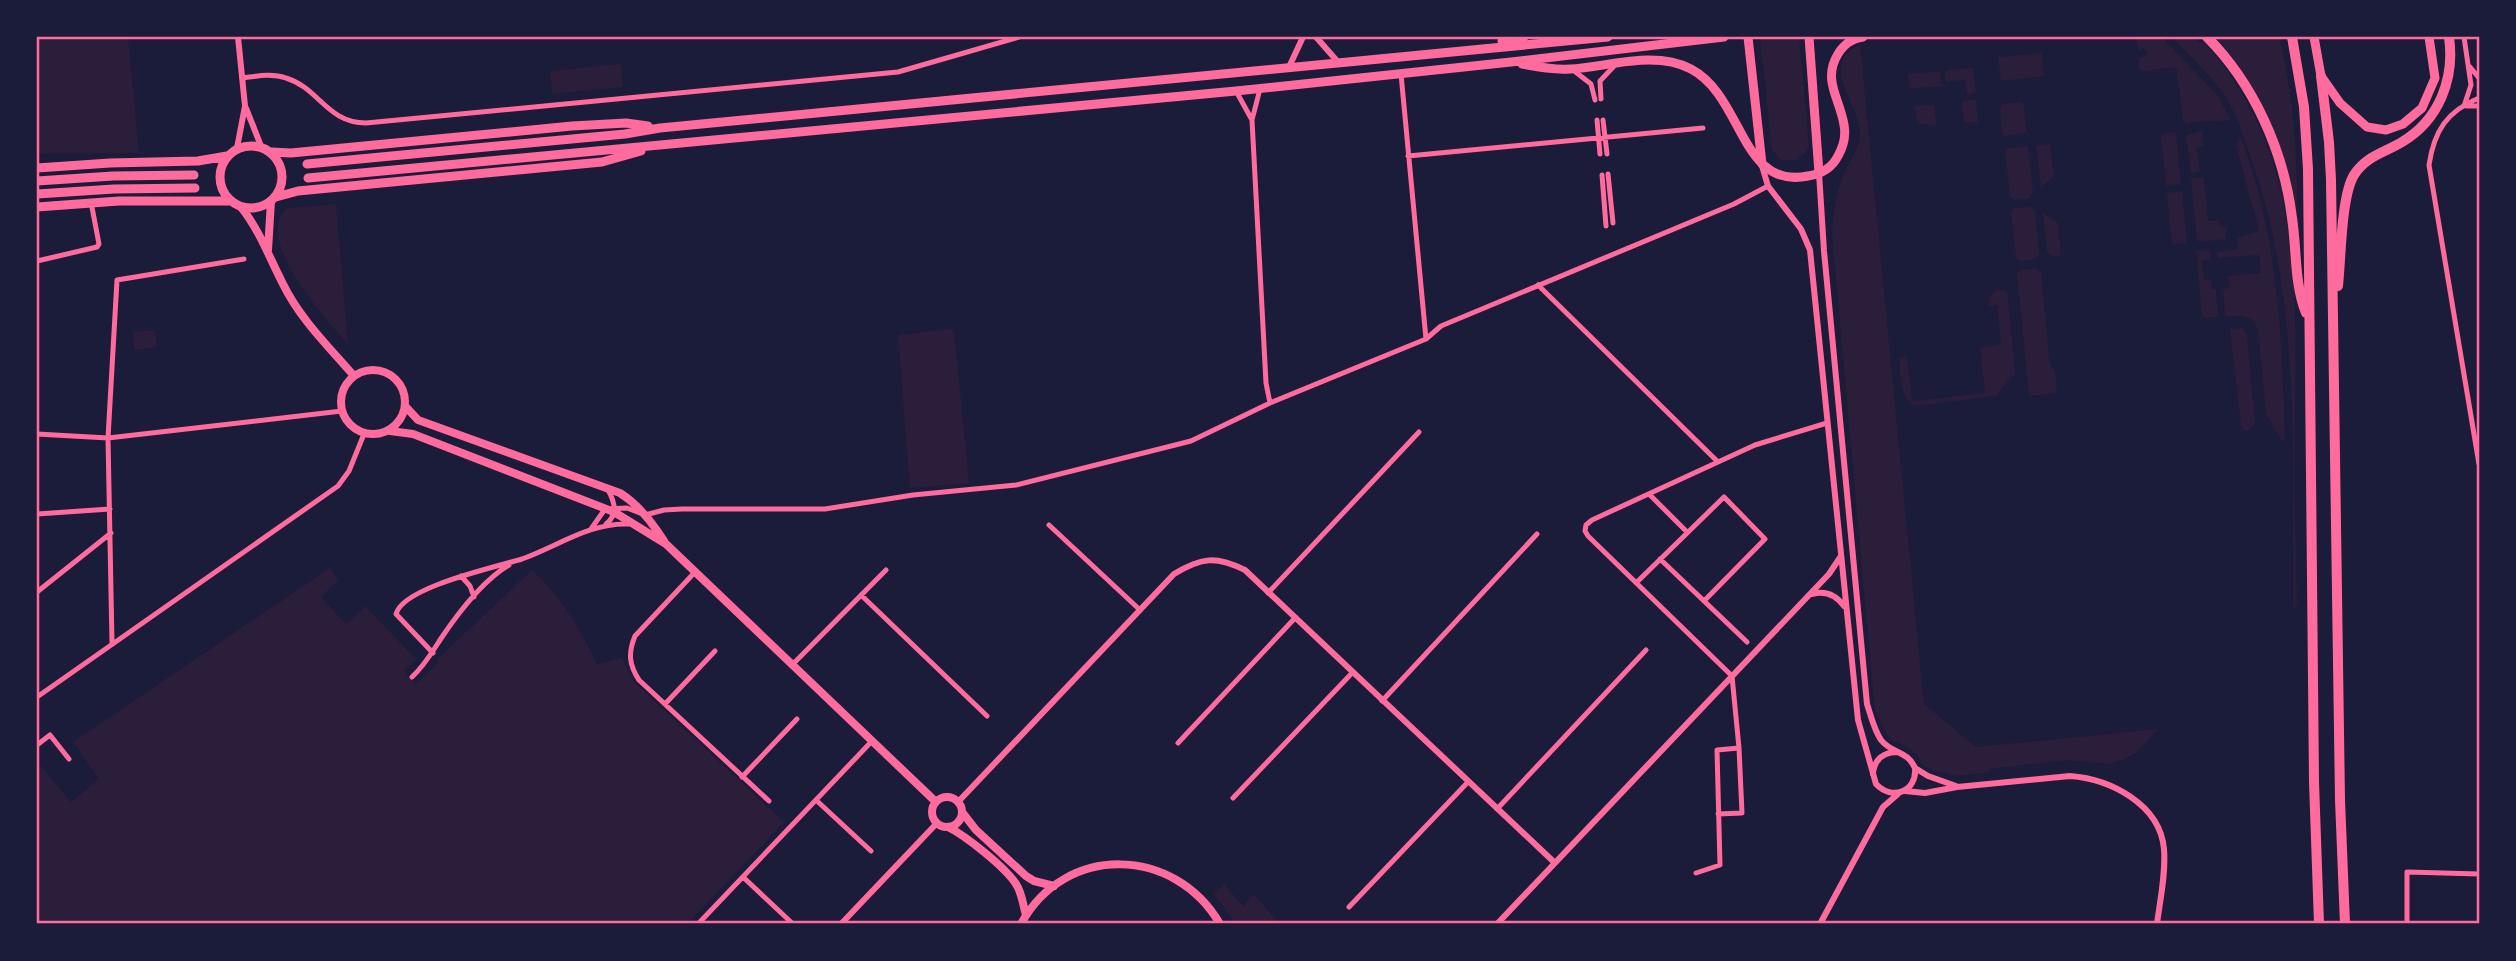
<svg xmlns="http://www.w3.org/2000/svg" width="2516" height="961" font-family="'Asap Condensed',sans-serif">
<style>
.green{fill:#2a1e3b}
.lines{fill:none;stroke-linecap:round;stroke-linejoin:round}
.minor{stroke:#ff6b9d;stroke-width:5}
.tertiary{stroke:#ff6b9d;stroke-width:6}
.primary{stroke:#ff6b9d;stroke-width:8}
.trunk{stroke:#ff6b9d;stroke-width:9}
.motorway{stroke:#ff6b9d;stroke-width:10}
.neatline{fill:none;stroke:#ff6b9d;stroke-width:2.5}
</style>
<rect width="100%" height="100%" fill="#1b1b3a"/>
<path class="green" d="M37 37H128L139 153 37 154Z
M1760 37H1799L1809 145 1807 151 1797 160H1781L1772 150Z
M2135 37H2162L2218 96 2231 120 2187 123 2183 120 2177 70 2174 67 2142 71 2139 68V58L2146 56 2147 52 2144 48 2139 50Z
M2172 37H2193L2199 43 2203 41C2304 152 2296 288 2295 428 2294 487 2296 546 2297 604L2293 611C2292 465 2302 303 2253 164 2245 141 2238 117 2225 96 2210 74 2190 56 2172 37Z
M2215 37H2279C2296 102 2297 167 2298 234 2280 161 2270 93 2215 37Z
M1860 44 1924 704 1976 747 2158 729 2136 753 2123 760 2108 764 2066 760 1989 769V772L1957 776 1932 770 1924 766 1918 756 1908 747 1890 739 1875 711 1832 234C1833 216 1835 198 1841 181 1846 166 1859 151 1860 135 1861 103 1816 67 1860 44Z
M2040 53 2042 55 2044 76 2001 81 1998 57Z
M621 64 623 87 552 94 550 71Z
M1973 67 1976 93 1967 94 1965 80 1946 82 1945 71Z
M1940 71 1942 86 1909 89 1908 74Z
M1976 99 1978 122 1964 123 1962 101Z
M2021 102 2024 105 2027 133 2003 136 2000 110 2002 104Z
M1934 105 1937 126 1917 123 1915 106Z
M2202 131 2204 146 2196 148 2200 171 2191 173 2186 135Z
M2176 132 2181 184 2166 186 2161 134Z
M2239 136 2243 143C2278 239 2282 338 2285 440H2281L2266 414 2258 330C2252 315 2242 315 2227 317L2225 314 2223 289 2229 288 2228 276 2261 273 2259 255 2218 258 2217 252 2238 249 2237 238 2259 231 2236 145Z
M2050 144 2054 177 2041 187 2036 145Z
M2028 146 2033 192 2030 198 2015 200 2010 197 2005 149Z
M2204 178 2208 221 2219 220 2220 227H2226V239L2200 242 2197 240 2191 178Z
M2182 191 2187 243 2172 244 2167 193Z
M336 204 348 344C328 322 250 237 288 208Z
M2030 207 2035 211 2039 255 2034 259 2020 261 2016 258 2011 213 2015 208Z
M2043 213 2058 223 2061 255 2053 257 2047 252Z
M2210 250 2211 259 2202 260 2204 280 2211 279 2212 289H2216L2218 314 2216 317 2205 318 2202 316 2196 251Z
M2036 268 2041 272 2050 365 2055 370 2057 393 2029 396 2017 274 2020 270Z
M1997 289 2006 291 2008 297 2015 373 1996 396 1914 406C1898 395 1901 375 1899 357L1907 356 1912 401 1985 393 1980 348 2001 344 1997 305 1989 306 1988 299Z
M2242 328 2247 334 2255 424 2248 431 2243 430 2241 425 2230 329Z
M954 329 969 483 910 488 898 335Z
M155 330 157 347 134 350 133 332Z
M330 568 338 580 321 597 346 624 365 606 416 659 404 671 416 684 438 663 436 660 532 570C559 593 582 632 597 664L622 658 634 682 784 822 687 924H42L37 918V767L40 765 71 802 99 779 73 742Z
M1224 884 1243 906 1254 894 1280 924H1236L1214 894Z"/>
<g class="lines">
<path class="minor" d="M2470 67 2479 78
M1573 70 1591 84 1595 100
M1401 74 1426 339
M242 78C257 76 272 73 286 78 319 88 327 123 366 123L898 72 1019 37
M1260 89 1252 120 1266 383 1270 403
M1236 91 1252 120
M2479 98C2447 111 2434 131 2429 165L2479 464
M1601 99 1600 81 1616 64
M2464 106 2471 85 2464 37
M2467 106H2479
M1597 120 1600 154
M1603 120 1607 154
M1408 156 1703 128
M1608 174 1613 223
M1602 175 1606 226
M37 261 97 247 99 244 91 202
M1538 285 1718 462
M37 434 108 438 342 411
M1650 495 1687 532
M37 514 110 509
M606 524C618 515 615 502 608 490
M1049 525 1140 610
M591 529 605 509 627 508 645 515 664 510 682 509H825L913 495 1016 485 1191 441 1270 403 1426 339 1441 326 1734 204 1768 186
M1660 559 1747 642
M696 571 635 636C628 653 629 665 639 680L769 801
M461 576 470 586 474 597
M1637 582 1724 497 1765 539 1704 601
M37 592 111 533
M1268 593 1419 432
M861 595 987 716
M112 643 108 438 117 280 244 259
M433 653 396 614C403 587 496 567 522 559 556 547 591 522 629 524
M793 664 886 570
M412 677C425 665 432 652 442 637 459 612 482 581 509 565
M37 697 338 486 349 471 364 434
M1382 701 1537 534
M665 704 715 651
M1178 743 1295 618
M37 745 50 735 69 759
M1739 748 1732 676 1588 536 1585 531 1586 525 1592 520 1755 445 1827 423
M742 777 797 719
M1233 798 1352 673
M816 800 871 851
M1497 809 1646 650
M1696 873 1720 865 1717 750 1739 748 1742 813 1718 814
M743 877 793 924
M1349 907 1468 782
M698 924 872 741
M2407 924V872L2479 874"/>
<path class="tertiary" d="M1316 37 1338 62
M1289 67 1303 37
M246 108 261 146
M237 148 245 106 238 37
M1762 166 1768 186 1801 229 1810 250 1858 720 1876 784C1892 801 1917 792 1915 768 1907 750 1892 754 1881 740 1874 730 1871 716 1867 704L1824 251 1819 173
M1812 594C1826 590 1836 595 1844 606
M1915 768 1928 776 1956 786
M1873 774C1874 759 1884 752 1898 752
M1905 791 1925 793 1957 787 2070 776C2110 779 2160 804 2164 849 2166 874 2160 900 2157 924
M958 802 1174 574C1202 557 1216 556 1245 570L1555 863
M841 924 937 823
M1497 924 1810 594 1829 574 1841 556
M1820 924 1883 807 1898 794"/>
<path class="primary" d="M241 207C260 231 269 257 283 284 300 319 329 347 354 376
M268 250 271 201
M341 402a32 32 0 1 1 64 0a32 32 0 1 1-64 0Z
M406 407 418 420 620 493C639 505 652 522 664 541
M390 431 413 434 614 512 666 544 936 802
M932 812a15 15 0 1 1 30 0a15 15 0 1 1-30 0Z
M962 812 976 830 1026 876 1034 881 1054 886
M948 827C966 836 1005 867 1016 884 1022 893 1023 905 1026 915
M1021 924C1065 843 1175 846 1220 924"/>
<path class="trunk" d="M1748 37 1762 164
M1809 37 1819 173
M2314 37 2321 76 2340 103 2367 127 2386 130 2403 124 2422 108 2435 78 2429 37
M1502 41 1524 37
M1522 64C1538 67 1553 70 1570 69 1608 67 1654 50 1691 69 1744 97 1740 190 1808 176 1821 174 1832 168 1838 156 1843 147 1846 135 1844 125 1840 99 1822 80 1838 54 1844 44 1851 39 1863 37
M220 177a31 31 0 1 1 62 0a31 31 0 1 1-62 0Z
M272 152 291 153 572 126 626 123 648 126
M307 164 625 134 660 128 1608 37
M37 168 110 163 198 161 227 156
M308 178 1236 91 1511 62 1724 37
M37 181 113 176 194 175
M37 194 114 189 195 188
M276 197 298 191 602 162 641 151
M37 207 119 201H230"/>
<path class="motorway" d="M2207 37C2254 84 2284 152 2292 218 2297 250 2294 283 2306 313
M2292 37 2304 107 2308 169 2314 782 2319 924
M2321 76 2329 142 2331 180 2340 800 2345 924
M2338 286C2341 259 2341 196 2354 175 2366 156 2384 153 2402 142 2439 120 2455 79 2449 37"/>
</g>
<rect width="2516" height="961" fill="none" stroke="#1b1b3a" stroke-width="77"/>
<rect x="38" y="38" width="2440" height="884" class="neatline"/>
</svg>
